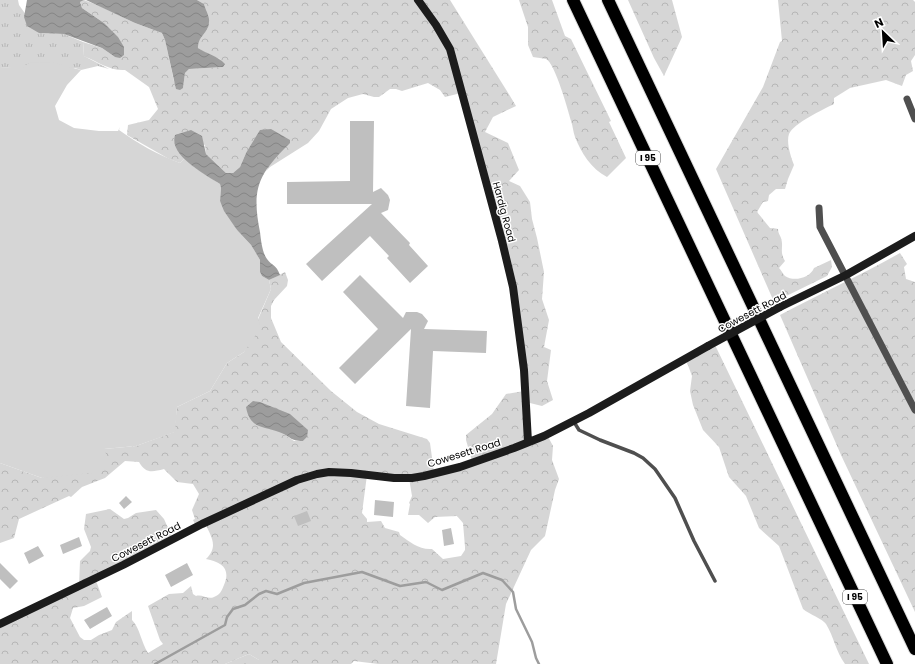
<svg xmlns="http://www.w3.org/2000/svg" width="915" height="664" font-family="Poppins,sans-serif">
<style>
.grass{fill:url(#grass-tufts)}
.forest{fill:url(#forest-crowns);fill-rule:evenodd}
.green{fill:#d6d6d6}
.water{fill:url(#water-waves)}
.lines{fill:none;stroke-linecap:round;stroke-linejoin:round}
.stream{stroke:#9d9d9d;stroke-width:2.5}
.building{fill:#bfbfbf}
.highway-casing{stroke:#dbdbdb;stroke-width:14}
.lane{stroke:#4f4f4f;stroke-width:3.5}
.street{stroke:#4f4f4f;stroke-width:7}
.secondary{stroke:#1c1c1c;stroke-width:8}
.highway{stroke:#000;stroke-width:12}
.secondary-bridge{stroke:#1c1c1c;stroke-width:8}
.labels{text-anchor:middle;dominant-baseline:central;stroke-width:3;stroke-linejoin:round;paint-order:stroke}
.shield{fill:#fff;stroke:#4c4c4c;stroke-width:1}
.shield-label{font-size:9px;font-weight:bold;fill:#000}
.street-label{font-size:10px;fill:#000;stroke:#fff}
</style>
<defs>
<pattern id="grass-tufts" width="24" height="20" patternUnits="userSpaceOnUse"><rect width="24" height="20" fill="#d6d6d6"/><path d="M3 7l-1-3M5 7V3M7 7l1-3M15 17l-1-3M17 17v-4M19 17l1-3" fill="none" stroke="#b6b6b6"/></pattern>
<pattern id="forest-crowns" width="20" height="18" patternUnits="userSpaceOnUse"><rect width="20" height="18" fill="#d6d6d6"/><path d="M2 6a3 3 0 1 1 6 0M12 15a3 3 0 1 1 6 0" fill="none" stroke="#b6b6b6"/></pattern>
<pattern id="water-waves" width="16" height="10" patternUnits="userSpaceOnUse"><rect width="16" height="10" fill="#9d9d9d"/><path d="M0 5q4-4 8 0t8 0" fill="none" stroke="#858585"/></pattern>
</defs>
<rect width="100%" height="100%" fill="#fff"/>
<path class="grass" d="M0 0H18L19 5 39 33 64 34 83 42 84 56 109 69 98 66 81 70 75 68 22 69 0 67Z
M249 654 259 660V664H225Z"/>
<path class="forest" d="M84 0 100 6 135 23 162 33 165 40 174 81 183 88 185 73 189 69 223 67 220 59 209 55 198 48V42L208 28 204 4 197 0H450L510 96 516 106 493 117 485 132 508 143 519 170 509 181 520 186 530 202 532 219 537 238 544 272 542 299 549 320 544 347 551 350 547 381 553 400 542 406 526 402 527 435 534 439 546 433 553 446 552 460 559 479 555 490 545 536 531 550 506 604 496 664H378L354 661 351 664H259V660L249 654 225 664H0V627L79 586 80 561 90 551 91 547 84 529 86 514 110 509 124 519 128 518 136 513 156 510 164 519 173 539 95 578 102 597 84 606 73 608 70 618 80 637 84 640H91L99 635 112 630 116 622 132 611V620C140 628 141 642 148 653L163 644 160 640 148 606 169 594 183 593 191 586 193 594 196 596C202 594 208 600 214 597 220 595 222 590 224 585 231 569 222 562 206 559 219 546 211 537 205 523L196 526 193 520 195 519 192 510 199 494 193 484 177 482 164 469C152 472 146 474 139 462L125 461 105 478 82 487 71 497 69 496 19 519 14 538 0 543V463L42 478 104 449 136 446 174 432 177 407 210 391 227 363 244 352 271 289 269 280 285 272 288 280 287 286 274 300 271 306V318L281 342 331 391 357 412 379 424 427 439 430 443 434 472 472 461 466 440V435L492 414 506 394 524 391 513 287 461 93 445 97 440 90 428 83 402 91 396 89H390L379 97H374L363 94 348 98 331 109 319 131 308 143 270 167 266 171 271 161 290 143 246 153 240 167 233 173H226L206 154 205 145 175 135 174 140 177 149 185 158 180 163 169 159 127 135 128 125 149 120 158 109 149 87 125 70C110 71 98 62 84 56L83 42 102 48 115 57 104 23 82 8 80 2ZM281 432 307 437 303 441H294ZM367 475 409 478 412 496 409 503 410 504 408 515H419L428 523 435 517 457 516 463 523 465 547V550L461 556 443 559 432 549C419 550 410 542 400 535L399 532 385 528 381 521 367 522V519L362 513Z
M519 0H552L565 36 571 39 611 121 609 122 626 158 607 177C591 169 581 152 575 137 573 132 573 126 571 121 568 110 555 63 546 59 543 58 537 58 533 57L528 45V27Z
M628 0H672L682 37 664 76 654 58Z
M778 0H913L915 2V55L911 61 913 71 906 75 902 86 886 80 850 88 834 98V104C822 110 794 123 789 134 786 143 791 157 794 165L788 179 785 189H776L769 195 768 201 763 202 757 212 770 228 778 229C778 233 780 235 781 238 784 248 779 251 785 261L779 268C781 270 783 274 785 276 794 282 810 278 814 268L831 260 832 267 827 276 774 302 716 169 763 87 780 42 782 41Z
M900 253 907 264 904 267 906 279 915 282V612L841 455 780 315C820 294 861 275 900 253Z
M715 345 856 637 869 664H845C836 652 834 637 826 624 823 619 809 614 803 609L779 546 759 528 746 496 729 477 719 447 703 430 693 405 690 391 692 376 686 360Z"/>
<path class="green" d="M50 62 81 70 67 85 55 106 59 120 74 128 99 131H118L120 127 119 130C137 143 158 155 180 163L185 158 194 167 220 184 221 188 220 201 237 230 251 245 260 260V272L262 276 269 280 271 289 258 318 260 325 254 338 244 352 227 363 210 391 177 407 175 432 136 446 104 449 109 461 105 469 92 473 42 478 0 463V67L22 68 29 63Z"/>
<path class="water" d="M27 0H84L80 2 82 8 104 23 118 37 124 47V55L120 58 115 57 102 48 64 34 39 33 27 26 24 17Z
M86 0H197L204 4C205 9 210 17 209 22 209 33 197 37 198 48 207 54 218 56 225 64L223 67 189 69 185 73 183 88 180 90 176 89 165 40 162 33 135 23Z
M271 129 290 140V143C259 174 251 187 260 232 261 240 262 252 267 259 272 266 276 264 280 275L269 280 262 276 260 272V260L251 245 237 230 224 211 220 201 221 188 220 184C206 175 168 155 175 135L191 130 202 136 206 154 226 173H233L240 167 246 153 260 130Z
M253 401 260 402 290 414 308 430 307 437 303 441C290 441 290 436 279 432 263 426 250 429 246 407Z"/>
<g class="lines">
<path class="stream" d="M155 664 225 625 227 617 233 609 245 605 259 594 266 591 277 594 304 583 362 572 400 586 426 582 442 590 483 573 502 580 513 592 516 609 532 642 536 658 539 664"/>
</g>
<path class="building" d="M350 121H374L373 192 381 188 388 195 390 200 388 210 381 213 410 243 409 245 428 266 410 283 387 258 389 256 370 236 322 281 306 264 372 204H287V182L350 181Z
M360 275 403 318 406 312H417L422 314 428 321 424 329 487 331 486 353 433 351 430 408 406 406 411 329 355 384 339 368 378 329 343 292Z
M126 496 132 502 124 509 119 503Z
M375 500 394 502 393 517 374 515Z
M307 511 311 521 298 526 294 516Z
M451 528 454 544 444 546 442 530Z
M79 537 82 546 63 554 60 545Z
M38 546 44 556 29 564 24 553Z
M0 563 18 581 10 589 0 579Z
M187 563 193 575 171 587 165 575Z
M107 607 112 616 90 629 84 620Z"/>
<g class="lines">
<g class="highway-casing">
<path id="highway" d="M573 0 887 664
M608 0 915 649"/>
</g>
<path class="lane" d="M574 422 579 430 600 440 634 453 643 458 655 469 675 498 694 541 715 581"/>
<path class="street" d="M907 99 915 119
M819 208 820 227 915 410"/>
<path class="secondary" d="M418 0 436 25 450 49 502 241 513 287 524 370 528 442
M780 307 846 275 915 236
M0 624 123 565 202 524 297 480 317 474 329 472 351 473 394 478H412L424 476 460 467 514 448 544 436 589 413 708 346"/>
<use href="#highway" class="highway"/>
<path class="secondary-bridge" d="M708 346 780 307"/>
</g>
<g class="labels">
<g class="shield">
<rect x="636" y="151" width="24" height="14" rx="3"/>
<rect x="843" y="590" width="24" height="14" rx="3"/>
</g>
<g class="shield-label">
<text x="648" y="158">I 95</text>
<text x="855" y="597">I 95</text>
</g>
<g class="street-label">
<text transform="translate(504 212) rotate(75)">Hardig Road</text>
<text transform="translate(752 312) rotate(-28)">Cowesett Road</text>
<text transform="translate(464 453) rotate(-17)">Cowesett Road</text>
<text transform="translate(146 542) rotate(-27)">Cowesett Road</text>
</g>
</g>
<g transform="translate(883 32) rotate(335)" stroke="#ffffff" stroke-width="3" paint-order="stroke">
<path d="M0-3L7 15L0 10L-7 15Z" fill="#000000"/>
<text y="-6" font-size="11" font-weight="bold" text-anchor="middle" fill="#000000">N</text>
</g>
</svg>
